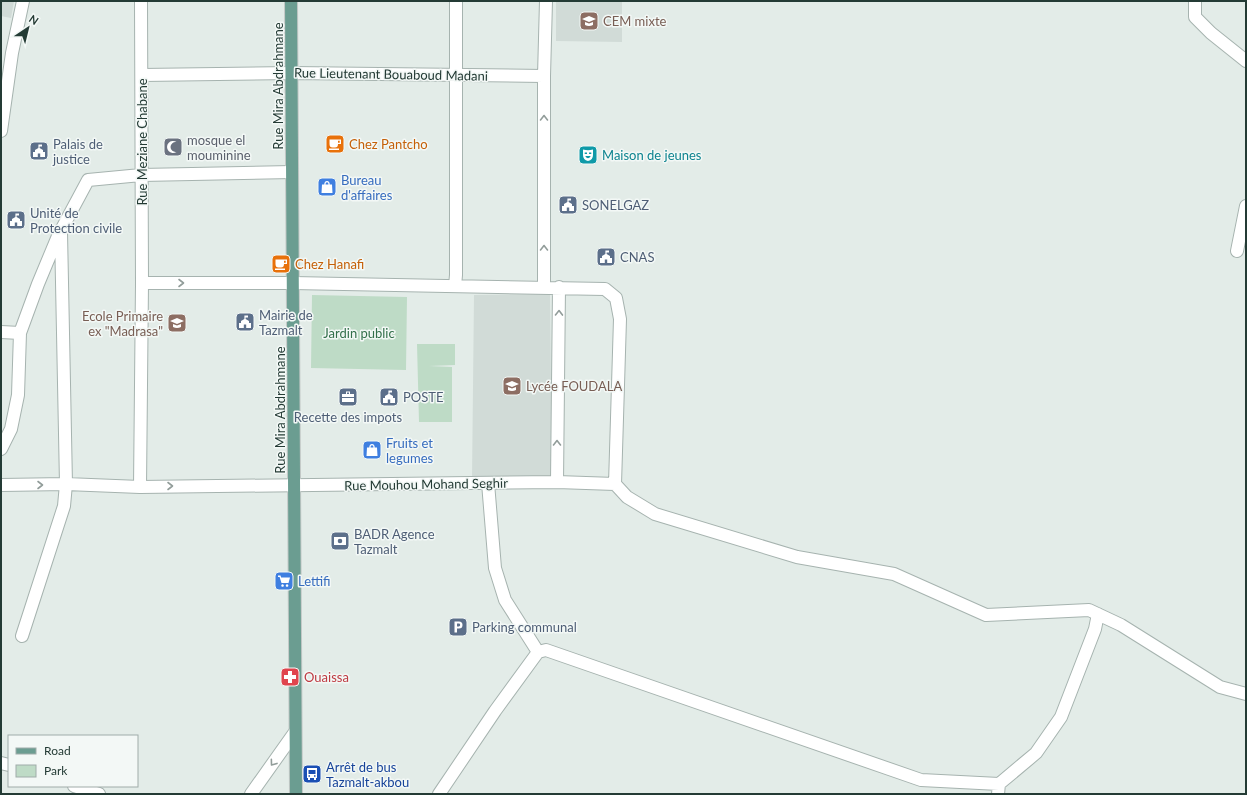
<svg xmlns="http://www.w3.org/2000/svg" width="1247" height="795" font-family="Lato,sans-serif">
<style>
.built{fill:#d1dbd7}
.green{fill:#bedbc6}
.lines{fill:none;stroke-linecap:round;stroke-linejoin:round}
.minor-casing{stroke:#a6b3af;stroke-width:14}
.major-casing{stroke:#c2c8c6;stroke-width:14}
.minor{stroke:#fff;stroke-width:12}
.major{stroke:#6b9d91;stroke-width:12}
.oneway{stroke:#929d9a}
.labels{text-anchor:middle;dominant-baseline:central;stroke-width:3;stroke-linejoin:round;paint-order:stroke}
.education-label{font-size:13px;fill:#785e54;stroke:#f3f8f6;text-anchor:start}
.street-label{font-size:13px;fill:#243b35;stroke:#f3f8f6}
.worship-label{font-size:13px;fill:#5b616d;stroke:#f3f8f6;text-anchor:start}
.service-label{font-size:13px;fill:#4e5e75;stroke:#f3f8f6;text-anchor:start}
.food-label{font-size:13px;fill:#c56008;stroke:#f3f8f6;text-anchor:start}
.culture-label{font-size:13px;fill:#0d838f;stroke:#f3f8f6;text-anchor:start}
.shop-label{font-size:13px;fill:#366cbe;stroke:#f3f8f6;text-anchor:start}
.park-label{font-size:13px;fill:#326f4a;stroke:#f3f8f6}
.health-label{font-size:13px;fill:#be3a42;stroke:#f3f8f6;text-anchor:start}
.transit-label{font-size:13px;fill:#164399;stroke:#f3f8f6;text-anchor:start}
</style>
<rect width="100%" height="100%" fill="#e3ece8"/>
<path class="built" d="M1 1H14L11 18 1 16Z
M556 1H622V42L556 41Z
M550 294 552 477 472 479 474 295Z"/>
<path class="green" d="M312 295 407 297 406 370 311 368Z
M417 344H455V365L429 366 452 367V422H419Z"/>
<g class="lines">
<g class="minor-casing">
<path id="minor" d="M1195 1V17L1211 33 1246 61
M142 75 292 73 544 76
M1 131 12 53 23 1
M1237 251 1246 206
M142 283H293L605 289 616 298 620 319 615 484
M455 286 456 275V1
M544 287V76L546 1
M1 332 20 333
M1 449 11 429 18 395 20 333 38 284 58 236 88 180 141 175 292 172
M557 482 559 287
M1 485 66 484 140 487 557 482 615 484 627 497 655 514 797 557 894 574 986 615 1089 610 1121 625 1220 687 1246 694
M140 487 142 283 141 1
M22 636 64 506 66 484 61 232
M538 652 546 650 921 780 999 784 998 794
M1 763 9 765
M999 784 1036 753 1061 717 1095 629 1098 614
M74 786 99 794
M251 794 295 732
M439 794 495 711 538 652 505 600 495 568 488 483"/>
</g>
<g class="major-casing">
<path id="major" d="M291 1 296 794"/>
</g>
<use href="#minor" class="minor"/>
<use href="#major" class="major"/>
</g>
<defs><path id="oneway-chevron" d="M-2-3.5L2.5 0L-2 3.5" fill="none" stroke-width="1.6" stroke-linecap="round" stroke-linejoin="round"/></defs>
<g class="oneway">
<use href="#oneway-chevron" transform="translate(544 118) rotate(-90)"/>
<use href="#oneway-chevron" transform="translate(544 248) rotate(-90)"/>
<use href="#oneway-chevron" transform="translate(181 283)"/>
<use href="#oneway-chevron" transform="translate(559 313) rotate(-89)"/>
<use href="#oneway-chevron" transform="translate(557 443) rotate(-90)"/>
<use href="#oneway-chevron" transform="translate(40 485)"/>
<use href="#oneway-chevron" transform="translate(170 486)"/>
<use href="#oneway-chevron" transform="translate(273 763) rotate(126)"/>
</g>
<defs>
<g id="school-square" transform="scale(1)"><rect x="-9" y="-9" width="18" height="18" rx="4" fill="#8d6e63" stroke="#f3f8f6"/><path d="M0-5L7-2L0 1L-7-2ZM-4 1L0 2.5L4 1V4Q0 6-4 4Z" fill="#fff"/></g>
<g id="cafe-square" transform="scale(1)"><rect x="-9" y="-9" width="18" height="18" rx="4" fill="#e8710a" stroke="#f3f8f6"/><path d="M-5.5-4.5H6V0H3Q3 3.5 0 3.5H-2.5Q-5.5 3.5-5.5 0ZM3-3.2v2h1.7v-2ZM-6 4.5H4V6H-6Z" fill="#fff"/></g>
<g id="mosque-square" transform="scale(1)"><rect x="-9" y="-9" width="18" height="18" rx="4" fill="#6b7280" stroke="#f3f8f6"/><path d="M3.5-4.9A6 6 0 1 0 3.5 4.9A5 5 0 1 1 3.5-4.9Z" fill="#fff"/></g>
<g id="civic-square" transform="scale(1)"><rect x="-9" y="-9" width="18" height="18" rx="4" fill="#5c6f8a" stroke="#f3f8f6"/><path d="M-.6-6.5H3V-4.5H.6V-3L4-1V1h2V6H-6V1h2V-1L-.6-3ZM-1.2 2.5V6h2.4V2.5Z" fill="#fff"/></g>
<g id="theatre-square" transform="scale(1)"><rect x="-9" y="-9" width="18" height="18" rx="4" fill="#0f9aa8" stroke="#f3f8f6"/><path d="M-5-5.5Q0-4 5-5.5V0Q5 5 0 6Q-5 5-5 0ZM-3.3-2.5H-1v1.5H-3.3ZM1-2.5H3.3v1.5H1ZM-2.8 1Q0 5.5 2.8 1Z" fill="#fff"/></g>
<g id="shop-square" transform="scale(1)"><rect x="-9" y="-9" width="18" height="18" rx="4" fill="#3f7fe0" stroke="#f3f8f6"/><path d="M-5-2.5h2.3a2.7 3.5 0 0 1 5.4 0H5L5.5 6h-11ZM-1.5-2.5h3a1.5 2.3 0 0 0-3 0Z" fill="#fff"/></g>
<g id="office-square" transform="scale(1)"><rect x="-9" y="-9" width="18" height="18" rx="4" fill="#5c6f8a" stroke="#f3f8f6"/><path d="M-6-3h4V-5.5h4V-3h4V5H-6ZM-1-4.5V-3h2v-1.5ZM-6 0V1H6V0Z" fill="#fff"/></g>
<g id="bank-square" transform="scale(1)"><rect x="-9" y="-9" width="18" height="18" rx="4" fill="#5c6f8a" stroke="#f3f8f6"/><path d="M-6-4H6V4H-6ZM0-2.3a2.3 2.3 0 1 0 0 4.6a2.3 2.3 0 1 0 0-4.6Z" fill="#fff"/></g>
<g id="supermarket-square" transform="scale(1)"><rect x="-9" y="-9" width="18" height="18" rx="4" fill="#3f7fe0" stroke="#f3f8f6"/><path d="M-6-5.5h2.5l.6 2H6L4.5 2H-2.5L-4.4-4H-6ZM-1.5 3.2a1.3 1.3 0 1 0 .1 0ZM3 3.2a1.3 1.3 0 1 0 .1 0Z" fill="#fff"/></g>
<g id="parking-square" transform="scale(1)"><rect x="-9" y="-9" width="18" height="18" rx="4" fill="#5c6f8a" stroke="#f3f8f6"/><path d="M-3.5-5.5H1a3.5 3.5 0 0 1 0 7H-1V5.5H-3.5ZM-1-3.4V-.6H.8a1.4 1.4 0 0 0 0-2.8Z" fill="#fff"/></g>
<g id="pharmacy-square" transform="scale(1)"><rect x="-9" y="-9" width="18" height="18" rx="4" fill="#e0444e" stroke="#f3f8f6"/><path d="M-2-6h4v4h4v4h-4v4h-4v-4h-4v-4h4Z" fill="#fff"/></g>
<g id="bus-square" transform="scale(1)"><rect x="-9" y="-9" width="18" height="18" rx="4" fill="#1a4fb4" stroke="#f3f8f6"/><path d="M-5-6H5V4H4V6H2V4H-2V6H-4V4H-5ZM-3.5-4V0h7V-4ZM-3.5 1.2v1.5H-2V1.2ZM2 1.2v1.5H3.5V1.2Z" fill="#fff"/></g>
</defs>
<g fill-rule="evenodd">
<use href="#school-square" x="589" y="21"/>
<use href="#cafe-square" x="335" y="144"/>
<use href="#mosque-square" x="173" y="147"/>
<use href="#civic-square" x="39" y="151"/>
<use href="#theatre-square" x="588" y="155"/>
<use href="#shop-square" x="327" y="187"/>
<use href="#civic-square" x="568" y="205"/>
<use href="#civic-square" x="16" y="220"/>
<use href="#civic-square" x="606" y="257"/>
<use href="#cafe-square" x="281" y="264"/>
<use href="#civic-square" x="245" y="322"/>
<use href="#school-square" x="177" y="323"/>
<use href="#school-square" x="512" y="386"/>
<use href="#office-square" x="348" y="397"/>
<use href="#civic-square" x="389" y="397"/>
<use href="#shop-square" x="372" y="450"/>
<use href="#bank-square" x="340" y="541"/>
<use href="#supermarket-square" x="284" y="581"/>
<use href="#parking-square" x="458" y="627"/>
<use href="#pharmacy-square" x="290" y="677"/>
<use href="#bus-square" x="312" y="774"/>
</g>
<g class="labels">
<g class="education-label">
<text x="603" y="21">CEM mixte</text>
<text x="163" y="316" text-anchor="end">Ecole Primaire<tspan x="163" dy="15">ex "Madrasa"</tspan></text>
<text x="526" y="386">Lycée FOUDALA</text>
</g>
<g class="street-label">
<text transform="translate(391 74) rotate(1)">Rue Lieutenant Bouaboud Madani</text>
<text transform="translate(278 86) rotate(-90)">Rue Mira Abdrahmane</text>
<text transform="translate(142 142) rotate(-90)">Rue Meziane Chabane</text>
<text transform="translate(280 410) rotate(-90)">Rue Mira Abdrahmane</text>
<text transform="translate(426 484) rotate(-1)">Rue Mouhou Mohand Seghir</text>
</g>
<g class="worship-label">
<text x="187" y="140">mosque el<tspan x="187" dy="15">mouminine</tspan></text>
</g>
<g class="service-label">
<text x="53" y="144">Palais de<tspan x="53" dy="15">justice</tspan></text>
<text x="582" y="205">SONELGAZ</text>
<text x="30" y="213">Unité de<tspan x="30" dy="15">Protection civile</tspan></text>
<text x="620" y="257">CNAS</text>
<text x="259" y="315">Mairie de<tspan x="259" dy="15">Tazmalt</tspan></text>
<text x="403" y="397">POSTE</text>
<text x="348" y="417" text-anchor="middle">Recette des impots</text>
<text x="354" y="534">BADR Agence<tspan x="354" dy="15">Tazmalt</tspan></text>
<text x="472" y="627">Parking communal</text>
</g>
<g class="food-label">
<text x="349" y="144">Chez Pantcho</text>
<text x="295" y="264">Chez Hanafi</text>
</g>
<g class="culture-label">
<text x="602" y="155">Maison de jeunes</text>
</g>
<g class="shop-label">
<text x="341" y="180">Bureau<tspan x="341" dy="15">d'affaires</tspan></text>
<text x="386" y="443">Fruits et<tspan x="386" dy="15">legumes</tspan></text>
<text x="298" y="581">Lettifi</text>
</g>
<g class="park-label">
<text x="359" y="333">Jardin public</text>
</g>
<g class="health-label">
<text x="304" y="677">Ouaissa</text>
</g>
<g class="transit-label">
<text x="326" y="767">Arrêt de bus<tspan x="326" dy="15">Tazmalt-akbou</tspan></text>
</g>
</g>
<rect width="1247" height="795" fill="none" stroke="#243b35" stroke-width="4"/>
<rect x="8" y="735" width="130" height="52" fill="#f3f8f6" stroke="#a0aca9"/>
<rect x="16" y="748" width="20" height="6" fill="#6b9d91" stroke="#a0aca9"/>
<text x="44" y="755" font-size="12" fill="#243b35">Road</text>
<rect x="16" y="765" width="20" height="12" fill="#bedbc6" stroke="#a0aca9"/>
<text x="44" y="775" font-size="12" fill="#243b35">Park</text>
<g transform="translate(28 28) rotate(35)" stroke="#f3f8f6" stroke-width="3" paint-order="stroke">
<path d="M0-3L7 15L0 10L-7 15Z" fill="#243b35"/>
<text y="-6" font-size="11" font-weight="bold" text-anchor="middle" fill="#243b35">N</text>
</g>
</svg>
